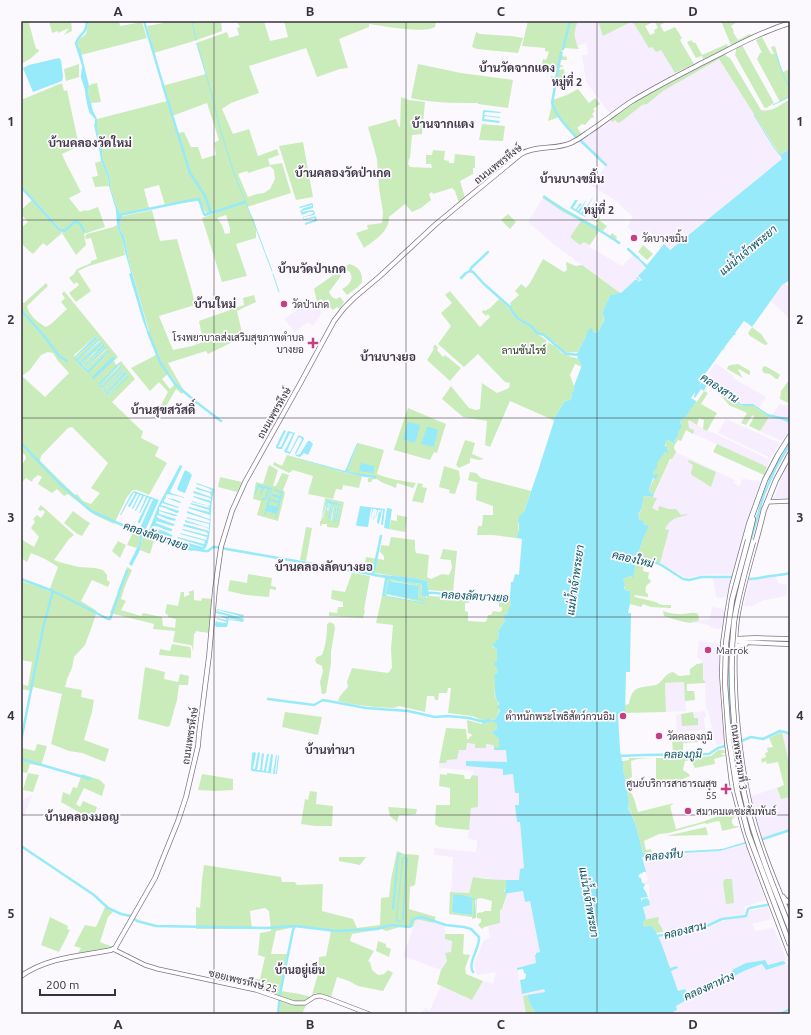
<svg xmlns="http://www.w3.org/2000/svg" width="811" height="1035" font-family="Ubuntu,Sarabun,sans-serif">
<style>
.built{fill:#f6edfe}
.green{fill:#caecbb;fill-rule:evenodd}
.water{fill:#96eaf9;fill-rule:evenodd}
.pier{fill:#fbf9fd}
.lines{fill:none;stroke-linecap:round;stroke-linejoin:round}
.stream{stroke:#96eaf9;stroke-width:1}
.canal{stroke:#96eaf9;stroke-width:2.5}
.tertiary-casing{stroke:#7f7587;stroke-width:5}
.secondary-casing{stroke:#7f7587;stroke-width:5.5}
.primary-casing{stroke:#7f7587;stroke-width:6}
.tertiary{stroke:#fff;stroke-width:3.5}
.secondary{stroke:#fff;stroke-width:4}
.primary{stroke:#fff;stroke-width:4.5}
.primary-bridge-casing{stroke:#7f7587;stroke-width:6;stroke-linecap:butt}
.primary-bridge{stroke:#fff;stroke-width:4.5}
.grid{fill:none;stroke:#37323b;stroke-width:1;stroke-opacity:0.55}
.poi-dot{fill:#c54083;stroke:#fbf9fd;stroke-width:1.5}
.labels{text-anchor:middle;dominant-baseline:central;stroke-width:3.5;stroke-linejoin:round;paint-order:stroke}
.street-label{font-size:10px;fill:#37323b;stroke:#fbf9fd}
.poi-label{font-size:10px;fill:#37323b;stroke:#fbf9fd;text-anchor:start}
.park-label{font-size:10px;fill:#19310b;stroke:#fbf9fd}
.neighbourhood-label{font-size:11px;font-weight:bold;fill:#413849;stroke:#fbf9fd}
.water-label{font-size:11px;font-style:italic;fill:#07545f;stroke:#fbf9fd}
.quarter-label{font-size:12px;font-weight:bold;fill:#413849;stroke:#fbf9fd}
.neatline{fill:none;stroke:#37323b;stroke-width:1.5}
.grid-label{font-size:13px;text-anchor:middle;font-weight:bold;fill:#37323b}
</style>
<rect width="100%" height="100%" fill="#fbf9fd"/>
<path class="built" d="M578 21H598L603 36 632 22 634 24 643 39 652 46 661 49 675 73 640 94 610 114 586 82 582 55 588 54 587 44 586 43 577 46 575 39V29Z
M719 59 780 155 782 159 669 250 664 244 648 231 645 233 643 232 640 237 627 227 633 217 625 210 618 202 590 185 607 165 581 140 601 125 604 127 613 120 658 90Z
M543 198 563 212 581 221V245L584 241 590 245 589 247 622 266 633 255 635 256 646 268 643 280 641 281 637 277 640 281 639 282 635 280 621 293 556 246 528 222Z
M785 283 790 289V319L771 301 782 285Z
M311 300H313L322 312 313 326 308 322 295 332 284 319Z
M714 362 734 376 733 378 766 397 759 408 753 404H741L713 382 705 375Z
M790 400V420L787 418 772 415 780 404 786 406Z
M769 417 780 419 790 423V429L782 441 760 431Z
M685 418 707 431 714 433 770 460 767 467 681 428Z
M726 419 780 443 771 458 718 433Z
M676 452 735 480 733 483 740 486 742 479 761 481 752 505 744 530V537L733 575 713 574 702 575 686 578 663 564 653 561 649 526 653 497 671 459 672 458Z
M788 466H790V498L774 499 781 479Z
M769 576H776L777 581 779 583 787 585 786 596 764 600 753 606H744L750 580 762 579Z
M713 578 731 579 726 597 718 598 716 597Z
M712 607 724 609V616L721 629 712 628 709 625 698 623H691L692 622 697 621 699 620 710 619Z
M699 641 720 644 719 680 724 743 716 745 708 711 706 709 705 681H703L702 661 697 657Z
M684 682 686 711 666 712 665 683Z
M705 711 707 717 704 718 705 730 677 732 676 715Z
M782 732 790 737V767Z
M466 743 475 744V747L486 744 493 745 494 750H506L507 762H492L466 766 503 769 513 774 515 793H519V805H516L517 822H520L524 869 520 880H506L473 877 469 893 451 892 453 857 434 855V848L476 852 477 840 468 839 471 808 478 807V776L473 775V771L442 768 439 769V763H446V760Z
M777 788 781 798 790 797V830L762 839 751 796Z
M32 795 24 817 21 816V801Z
M746 845 765 900 744 907 745 914 725 917 717 920 710 924 696 926 689 930 656 933 652 919H646L643 907 650 905 649 893V884L645 885 644 881 648 880 641 857 720 851Z
M523 891 530 901 540 952 536 955V963L517 968 522 993 544 988 545 992 524 996 523 997 527 1014H421L425 1008 430 1010 441 986 472 1000 483 981 493 984 496 972 477 975 474 965 484 940 490 938 488 926 500 923V910L503 909 507 894Z
M768 907 772 919 752 924 755 931 774 928 787 961 784 962H776L768 965 764 960 746 963 734 969 726 977 687 994 678 991 671 971 678 968H670L658 937 684 935 691 933 696 930 710 927 722 921 735 918 747 917 749 911Z
M416 919 433 923 434 922 445 925V939L452 941 451 953 441 970 403 956Z
M790 963V1007L777 1014H679L678 1013 675 1014H672L671 1013 677 1010 675 1006 690 997 693 996 694 997 713 988V987L744 971 762 964 766 970Z"/>
<path class="green" d="M21 21H30L31 22 29 23 36 49H38L39 51 30 59 21 64Z
M49 21H71L72 31 64 35 69 28 58 33V31L52 33Z
M88 21H119L120 26 142 22 147 38 81 55 77 41 86 34Z
M174 21H221L222 31 194 41 154 53 147 26Z
M234 21H264L270 41 288 37 284 21H436L435 27C422 34 385 26 369 24V27L339 39 348 68 340 69 317 77 306 48 249 66 259 93 231 103 222 109 233 134 249 129 258 156 277 149 279 155 268 159 270 165 282 163 291 193 247 207 254 220 256 227V238L236 244 247 276 222 282 202 218 216 213 215 211 207 214 198 201 165 205 159 185 144 189 149 208 120 214 116 205 110 186V179L102 156V150L96 128 97 119 167 101 162 86 206 74 196 43 227 32 229 38 239 35 237 28 240 27 237 22ZM207 103 219 140 214 143 216 155 202 159 198 147H191L184 132 178 133 172 116ZM270 166 274 170 275 179 270 189 264 193 257 194 248 197 238 174 247 171 248 173ZM226 215 230 228V233L225 234 222 225 217 218Z
M528 21H538L547 22V21H578C573 33 574 38 579 49L562 48V51L563 53 562 55 564 57 566 56 567 60H560L559 65H562L563 67H559V70L564 69 565 78 556 79 551 78V76L555 77 557 68 551 66 550 71H549L548 74H546V70L543 69 544 65 542 64 543 59 546 60 549 52 545 51V48L522 46Z
M598 21H652L653 22 645 26 650 35 655 33 654 30 658 28 655 22 663 21 664 23 660 25 664 32 675 27 682 38 680 40 694 64 675 73 661 50 656 52 652 47 649 48 634 24 631 22 603 36Z
M721 21H736L737 22 731 26 734 31 733 32 738 40 750 34 751 36 731 45Z
M476 32 480 34 512 36 523 38 518 53 477 49 472 47Z
M762 37 771 54H774L771 47 775 46 780 64 783 72 790 69V79L788 81 790 84V97L780 102 757 59 760 53H762L756 40Z
M692 40 693 43 695 42 702 55 727 44 728 47 703 59 702 56 696 58 687 42Z
M742 45 774 103 766 108 764 107 735 55 736 52V48Z
M725 54 726 56 730 58 761 110C771 113 782 104 790 99V149L780 155 719 59 663 91 647 104 642 105 622 121 618 123 615 120 612 122 610 119 647 95 717 58Z
M79 64V77L66 81 64 69Z
M418 64 461 73 513 80 508 108 478 104V103C456 103 432 103 411 98Z
M62 83 64 91 67 90 79 146 62 154C67 167 75 179 81 192L69 198 80 212 86 210 87 211 98 207 105 227 84 234 86 245 76 255 62 233 47 246 43 243 33 254 29 251 21 243V228L28 222 21 214V210L31 201 32 200 62 233 65 230H62L21 186V100Z
M97 83 101 102 91 103 88 92 89 86 92 84Z
M578 89 589 103 595 98 600 104 593 109 595 111 592 114 594 117 591 118 585 125 582 124 577 128 582 134 575 138 559 117 548 121 553 100 567 95Z
M401 97 409 100 425 102 422 134 412 135 410 158 409 159 408 164 410 167 432 168 431 164H426V155H432L433 150 445 151 444 160 449 161V163H454L455 154 475 156V168H473V174L460 181C462 186 463 192 465 198L459 203 455 191 452 188 433 194 432 192 429 194 431 200 421 208 412 212 405 204 389 217C390 231 374 241 364 248L356 233 368 229 367 225 382 223 383 212 379 188 377 159 368 127 396 119 399 127H400Z
M482 124 505 126 503 141 479 140Z
M303 142 313 197 296 200 279 146Z
M101 161 108 178 109 186 95 187 92 177 98 176 95 163Z
M544 195 565 209 596 226 598 223 591 218 595 213 600 217 599 220 607 226 603 231 610 236 612 233 617 237 616 239 618 241 617 242 599 231 590 245 584 242 580 245 570 237 581 221 563 212 543 198Z
M152 210 160 241 177 239 192 291 195 305 159 316 173 350 192 346 203 342 199 321 244 305 243 298 254 295 256 302 237 311 243 337 208 354 206 351 168 363 184 391 182 394 176 389 165 408 161 405 168 392 159 382 150 391 131 368 156 355 129 262 124 236C119 230 118 222 123 216ZM169 373 176 383 170 389 162 379Z
M508 214 516 222 510 229 501 220Z
M117 225 123 243 125 255 89 266 78 271 91 291 76 302 69 293 79 285 77 282 74 284 69 278 74 274 77 269 91 263V261L97 259 91 238 86 239 85 236 87 234 113 227Z
M643 245 653 254 647 260 638 252Z
M543 259 564 272 567 270 566 262 576 266 582 265 619 292 616 294 610 295 608 300 605 306 602 314C605 319 604 321 601 326 599 330 600 331 595 333L593 331 586 336 578 352 566 353 558 346 556 343 549 339 545 335 538 333 529 324 517 317 512 311 510 303 519 295 515 291 521 284 526 288 530 283Z
M349 264C358 266 363 272 362 282L358 287 347 295 342 289C349 285 355 279 349 271H346L343 272 338 280 329 292 332 297 336 299 340 297 344 302 339 309 337 307 333 310 328 305 330 302 328 299 324 302 321 299 317 302 314 289 315 288Z
M46 283 48 286 27 306C29 315 38 323 46 327L51 324 67 309 61 302 65 298 62 294 64 291 118 357 114 361 116 365 121 361 135 379 112 402 141 430 143 431 141 438 159 447 155 456 167 463 149 495 137 490H133L127 497 114 524 95 515 68 494 64 496 57 489 52 493 38 484 42 477 38 475 33 479 32 482 26 478 21 483V467L26 458 25 455 21 452V302L24 303ZM95 337 98 338 75 357 77 359 99 339 100 341 78 360 80 362 101 342 102 344 81 363 83 365 94 353 104 347 83 366 85 368 106 348H107L106 350 86 368 88 370 108 351 107 354 88 372 90 375 77 362 74 355ZM48 352 53 353 58 361 69 373 45 397 22 376 30 370 41 355ZM119 364 120 365 100 385 101 387 119 368 122 367 102 388 104 390 123 370H125L105 390V391L107 392 125 372 127 373 108 393V394L109 395 128 375H129L109 396 98 384ZM72 427 108 463 91 488 100 493 91 504 83 501 77 494 75 495 40 461 41 456 68 428Z
M450 291 480 327 490 317 488 314 486 316 482 312 483 310 485 311 488 309H489L499 299 509 308 514 316 519 320 531 327 536 333 545 339 547 342 555 346 562 353 571 357 577 358 578 360 582 365V367L575 364 570 375 574 386V391L571 393 572 397 570 400 565 401 553 420 510 401 490 447 485 445 487 421 463 417 442 399 451 386 469 408 476 410 480 409 482 383 497 393 502 391 509 388 510 383 505 382 478 354 464 367 438 344 451 326 441 313 452 303 445 295Z
M752 327 761 334 768 344 765 345 750 336 748 333Z
M435 344 438 348 437 350 443 357 445 355 461 368 450 381 427 360 434 349 433 347Z
M738 364 750 371V374L749 375 739 369 738 370 743 378 727 369 728 366 731 365Z
M765 366 776 372 780 375 778 379H776L770 374 764 373 762 370 763 367Z
M790 379V400L788 403 780 399 781 391Z
M709 382 728 395 736 402 743 406H754L769 417 760 431 749 426 754 417 753 415 751 417 746 425 741 423 747 413 729 405 722 397 708 384Z
M704 391 708 393 701 404 717 413 707 431 703 429 704 420 699 418 697 425 689 420 688 422 689 428 694 430 693 434 686 430 681 441 678 440 676 443 674 441 679 434 678 432 681 424 680 422 682 419 685 418 695 401 697 402Z
M408 408 446 424 437 453 434 452 430 460 394 450V449Z
M465 440 475 443 472 454 484 459 479 460 470 458V463L459 468 456 465Z
M668 440 675 444 674 448 676 452 672 459H670L654 494 650 493 649 490 654 478 652 472C655 469 655 467 657 463 659 458 664 453 668 450 666 446 665 445 666 441Z
M358 443 384 450 377 474C389 479 402 481 416 483L413 488 397 483 396 488 381 482 377 479H373L371 482H368V478H375L348 472V469Z
M717 444 767 467 764 475 713 452Z
M287 455 350 474 362 476 359 488 343 485 342 490 336 489 333 499 308 494 313 476 293 470 289 473 273 465 274 462 282 466Z
M689 460 716 472 711 487 692 475 691 473 693 465 688 462Z
M269 465 278 470 273 486H276L282 473 289 475 283 490 285 493 278 521 257 515 261 501 253 499 256 482 263 484Z
M444 466 457 470 459 471 460 479 455 494 449 493 450 490 439 487Z
M470 472 476 473 481 478 531 491 524 512 518 524 519 533 516 538 493 535H477L478 526H482L483 515H493V506L476 500 477 484 479 483 468 480Z
M220 477 242 482 237 492 218 487Z
M418 483 423 484 422 487 427 488 423 503 412 501Z
M645 496 657 498 652 508 658 511 659 506 669 509H676L681 515 687 514V515C676 518 671 518 665 529L669 530 660 563 637 556 643 539 648 526C642 523 640 520 638 514 643 510 643 503 643 497Z
M325 498 344 502 339 526H338V528L327 527V524H322L321 526H320V521H321ZM326 500 341 504 337 523 340 505 339 504 335 520 338 505V504H337L334 521 333 522 336 504H334L332 520 331 521 333 503H332L330 518 328 517 331 503H330L329 510 327 511 329 502H328L325 512 327 501 323 518H322Z
M41 505 74 535 69 539 54 560 59 562 79 567 95 568 103 570 107 575V580L110 582 108 587 92 580 81 601 97 611 91 629 85 645 74 657 72 668 67 679 65 687 82 690 81 697 94 700 92 712 84 740 109 749 105 762 82 753 69 751 51 744 62 694 33 687 32 691 21 689V687H23L24 686H21V684L28 686 32 662 21 660V581L39 587 49 591 58 567 45 559 31 553 27 562 21 558V539L34 547 39 537 31 528 35 522 33 519 37 515 41 518 45 512 43 510 40 511 38 509Z
M73 511 85 520 90 523 82 536 76 533 64 523Z
M397 515 407 517 405 532 389 529 391 520 397 521Z
M306 527 312 528 306 561 300 560Z
M133 532 140 534 139 544 137 548 127 545Z
M145 536 154 540 150 554 140 550 142 537Z
M391 537 415 540V549L416 553 429 555 427 577 431 579 442 574 449 575 452 568 451 560 440 559 443 549 457 551 453 592 428 590 427 581 414 578 400 577 363 571 366 557 384 560V556L380 552 381 545 389 546Z
M118 541 126 545 120 558 112 551Z
M636 561 644 563 643 571 651 573H649L648 578 649 579 651 580 650 583C646 584 645 589 646 593L648 594V597L634 595 635 597 656 602C660 606 667 605 671 605V608L651 607 643 604 641 607 630 604V591L625 590 623 579 630 576 632 578Z
M127 567 132 570 125 586 121 599 126 601 121 610 141 616 143 613 162 617 163 626 175 628 176 619 168 617V615L165 613 167 604 178 606 181 592H184V597L189 595 190 594 188 592 194 590V600L201 601 202 598 212 599 209 633 195 631 196 632 194 634 193 652 192 646 190 645 173 642 175 631 153 629 154 624 110 613Z
M352 573 370 576 364 610 365 611 363 618 329 616V612L337 613 338 607H343V602L331 599 332 590 345 592Z
M248 574 272 578 271 586 276 587V590L270 589 269 597 246 595 228 591 230 580 247 583Z
M388 579H391L398 581 422 584 421 595 425 597 426 599 427 596 470 598 469 603H465V611L468 612V621L485 622 487 620 488 615H491L493 611 500 612 502 610V607H499V603L493 602V598L494 597H501L511 598C511 604 511 614 504 615L503 617 505 621 498 631C500 638 497 641 492 646L497 650V660L496 666 498 672C494 677 496 681 495 687 495 690 494 693 495 696 497 701 499 702 499 708 499 712 497 716 495 720L488 719 482 720 472 716 448 713 451 688H448L447 693H439L438 700H435L434 696H427L425 712 399 706 394 708 375 707 351 704 338 701 340 696 348 687 347 682 352 668 388 673 392 668 391 649 393 625 376 623 382 596H384L425 603 385 594ZM392 581 419 586 418 599 424 600 387 594 388 584Z
M389 586 417 591V594L395 591 417 595V598L388 593Z
M663 611C668 613 674 614 679 614 687 615 691 611 698 614L699 620 698 621 692 622 691 623C682 622 673 619 664 616Z
M330 622 334 624 335 628 331 652V663L326 693 324 694H322L320 682 323 671 322 666 316 663 315 660 317 657 322 655C326 645 327 635 327 624Z
M172 644 190 647 191 650V658L159 655 160 649 170 651Z
M703 663V680L705 681V683L687 684V691H694L695 700 685 701 684 682 665 683 666 712 625 713V705L629 704C632 689 635 688 650 686 650 686 656 685 656 685 663 682 665 673 673 672L679 676 690 675V669L697 664Z
M145 667 165 672 164 679 178 682 180 674 189 676 188 685H179L177 700 170 725 168 727 138 719Z
M285 712 322 717 318 735 282 727Z
M693 712 694 718H698V725L682 726 681 714Z
M467 720 482 724C487 722 493 720 498 724L497 729 493 731 492 733 499 737V748H494L493 745 486 744V748H475V744L467 743 466 750H459L457 759 447 760 446 763H439L446 728 466 729 467 739H469V737L472 736 471 734 468 733Z
M782 732 790 767V797L781 799 777 788 784 785 778 762 767 764 766 761 762 763 761 759 766 757 765 753 768 752 767 748 773 747 769 738Z
M698 734V742L683 743V753H673L672 739 686 738 688 735Z
M37 744 47 746 41 766 30 764 27 773 21 772V750L22 748 35 751Z
M718 750H724L725 753H722L721 754 725 755V756L714 759 715 764 695 768 691 760 685 761 683 770 689 774 690 776 678 781 658 782 656 781V758H691L711 756Z
M629 758H653L637 759 631 761 632 777 629 779H625L623 770V761L629 760Z
M28 773 39 775 33 792 23 790Z
M447 773 464 775 465 779H470L472 775 478 776V807L471 808 469 830 439 827 435 824 436 805H450V788L439 786 440 774 447 775Z
M82 774 100 780 105 785 102 796 84 788 76 804 80 807 83 801 97 807 93 820 61 802 63 792 70 795 73 787 77 788Z
M202 774 233 779V790L216 791 198 790Z
M626 787C634 793 635 803 638 812L674 803 670 806 676 829 702 822 718 816 736 815 732 820V823L734 826H738L739 827 722 831 720 822 718 821 706 824 705 823 669 833 659 834 644 841 646 850 651 849 652 852 643 853C639 838 636 821 628 807L629 802Z
M310 791 317 792 316 804 333 806 332 826H315L301 824 305 799 308 800Z
M388 807 417 809 416 814 402 815H399L397 822 390 816Z
M706 827 708 835 666 836Z
M397 851 404 854 419 855 415 885 410 887 409 909 436 917 433 923 416 919 413 927H400L386 931 382 929 352 934 350 941 374 951 368 961 370 962 372 970 378 975 384 974 388 970 393 973 383 991 358 986 349 981 337 977 331 997 315 993 312 995 319 970V957L326 956 331 931 295 927 276 931 271 954H287L279 996 249 987 251 979H260L265 957 258 955 260 933 271 931 269 911 265 908 250 911 252 929H196V907L200 908 202 880 204 865 281 877 282 882H295L297 885 323 884 322 911 353 919 357 928 380 925 381 898 389 897 391 879Z
M339 857H366L360 865 339 861Z
M473 877 486 879 506 880V888L504 891 505 894H507L502 909 500 910V923L484 927 482 929 478 925 481 922V919L477 918V913L484 912V911H491L492 901 481 898 477 899 476 918 472 919V917L449 914 450 892 469 893ZM453 895 476 900 474 918V901L472 900 470 915 455 913 452 912Z
M725 879H732L734 903 726 904 723 882Z
M105 907 113 912 108 917 100 942 113 947 78 953 81 948 74 946 85 925 96 927Z
M50 917 68 926 67 929 70 930 59 952 41 945Z
M658 917 659 918 658 922 662 928 663 932 656 933 652 926H649L645 928 643 926V920Z
M445 934H464L463 954 470 955 465 968 466 974 483 981 472 1000 437 984 441 970 447 961 445 953 451 952 452 941 445 939Z
M378 941 386 944V947L391 949 389 957 376 951Z
M281 991 300 994 311 997C302 1004 292 1000 282 998L281 996Z
M527 995 531 1006 534 1008 535 1014H529L526 1013 523 997 524 996Z
M280 1000 301 1004H307L306 1005 302 1014H279Z"/>
<path class="water" d="M80 48 89 86 88 92 93 111 97 119V128L102 150V156L110 179V186L116 205 120 214 123 216C118 222 119 230 124 236L129 262 149 333 148 334 143 321 129 274 131 273 125 252 123 243 117 225 116 210 109 186 108 178 101 161 99 148 94 125 95 123V119L91 114 84 79 81 76 82 66 77 50Z
M59 58 61 60 63 77 62 81 33 92 23 68 29 65Z
M484 110 501 112 500 113 485 112 484 115 500 117V118L485 116 484 119 500 121 499 123 482 121 483 111Z
M790 149V280L782 285 752 327 744 321 735 336 734 335 724 348 725 349 724 350H723L705 374 711 378 709 380 719 386 741 404H753L768 414 787 418 790 420V423L780 419 769 417 754 406H743L736 402 728 395 709 382 708 384 702 380 699 386 702 382 707 385 704 391 701 389 695 398 694 397 695 392 691 398 696 401 685 418 682 419 680 422 682 426 678 432 679 434 674 441 676 443 675 444 668 440 666 441 665 446 667 447 668 453 665 452 657 463V468L655 469V471H653V475L656 474 658 475 656 479 653 478 649 490 650 493 654 494 653 497 645 496 643 497C643 503 643 509 638 514L640 520 643 521 644 524 649 526 643 539 637 556 653 561 652 565 636 561 633 578 630 576 623 579 625 586 624 587 625 590 630 591V604L628 613H631L630 665V672H626L625 713 618 714 620 750 622 761H623V770L627 785 626 786 629 802 628 808C636 821 639 838 643 853H646L647 856 642 857 646 872H643L642 874 640 873 638 877 641 878 642 883H644L645 885 643 888 646 892 648 897 642 898 641 897V900L642 901V899L647 898 649 900 650 905 643 907 646 919 643 921V926L645 927 649 926H652C661 939 665 954 670 968L677 966 678 968 671 971 678 991 685 989 687 994 726 977 734 969 746 963 765 960 768 965 783 961 786 963 785 964 766 970 762 964 744 971 713 987V988L694 997 693 996 676 1006 677 1010 671 1013 672 1014H535L534 1009 531 1006 527 995 545 992 544 989 522 994 520 980 525 979 526 974 524 973 523 969 517 970V968L536 963 535 955H536V953L540 952 530 901 525 902 523 891 504 894 506 888V880H519L520 869 524 868 520 822H517L515 805H519V793H515L513 774 503 775V769L466 766V761L507 762 506 750H494V748H499V738L492 733 493 731 497 729V724C493 720 487 722 482 724V720L488 719 495 720 500 710 497 707 499 705V703C492 695 497 685 494 676L498 672 496 666H494L495 662 497 661V650L492 645C497 641 500 638 498 631L505 621 503 617 504 615C510 614 508 608 511 604L510 597 511 582H513L515 574 519 575 522 539 516 538C517 536 518 534 519 531 520 524 515 517 524 512L539 468 554 421 553 420 565 401 570 400 572 397 571 393 574 391V386L582 365 578 360 577 354 586 336 588 330 592 328 593 331 595 333C600 331 599 330 601 326 604 321 606 319 602 314L605 306 608 300 610 295 616 294 619 292 621 293 635 280H637L639 282 640 281 637 279H636L637 277 641 281 642 280 638 276 646 268 635 256 636 255 647 265 664 244 670 250 782 159 780 155Z
M595 195 585 210 583 214V215H585L599 196 585 217 570 208 575 200H578L573 208 576 209 580 203 582 204 577 210 578 211 587 199 580 212 581 213Z
M312 203 313 204V208L302 211 301 212 313 210 315 213 314 215 304 217V219L316 216 317 221 305 225V223L314 220 315 219 314 218 304 220 303 217 312 214 314 212H309L302 215 300 211 304 208 312 206V205L300 208 299 207Z
M95 337 98 338 75 357 77 359 99 339H100V340L78 360 80 362 101 342H102V344L81 363 83 365 104 344V347L83 366 85 368 106 347 107 348 86 368 88 370 109 350V352L89 372 90 375 77 362 74 357Z
M113 356 115 359 94 379H92V377Z
M120 363V364L100 385 102 386 119 368 121 366 122 367 102 388 103 390 105 389 123 370 124 369V371L105 390 107 392 125 372 127 373 108 393 109 395 128 375 129 376 109 396 98 384 115 367Z
M408 422 420 425 416 440 414 443 403 439Z
M427 427H429L438 430 434 447 421 444Z
M284 430 286 431 278 447H281L288 431 295 433 287 451 290 452 298 436 299 435 304 438V439L296 454 297 455 300 454 308 441H310L313 444 308 455 304 453 300 457 296 456 295 453 302 439 299 437 291 452 290 454 284 452 293 434 290 433 282 449H279L276 448V446Z
M357 443H358L348 469V472L376 476V478C357 477 341 471 323 466 311 462 299 459 287 455L345 471Z
M361 463 374 466V473L359 471Z
M180 465 182 466V467L170 492 171 493 186 498 168 494 166 495V498L174 499 181 502 180 503 166 498 164 500V502L179 507 178 508 162 503 161 505 179 511V512L177 513 162 507H159V510L177 515V516H174L159 511V514L176 519 175 521 167 519 158 515 157 516 158 518 174 524 175 525 173 526 156 521V523L172 529V531C165 531 159 525 152 526L153 528C160 530 167 531 173 536L171 537 151 531 149 530 159 504Z
M185 470 189 472 192 475 185 493 179 491 177 489 181 479Z
M197 483 214 489C213 497 211 504 211 511 210 518 211 547 203 550 199 551 182 543 177 542V540L203 547V546L177 538 178 537 204 544 205 541 180 534V533L206 540 207 538V537L182 530 183 529 206 535H208V534L206 532 183 526 184 524 209 531V529L205 527 185 522V520L209 528V524L186 518 187 517 209 523 210 522 209 520 187 513V511L209 519 210 518V515L207 514 188 508 189 507 209 512V510L190 504 191 503 209 508V507L208 506 192 502V501L209 506 210 505V503L193 497 194 496 211 501V499L210 498 193 493 194 491 211 497V496L210 493 196 489V487L210 492 212 491V490L203 486 196 484Z
M258 484 272 488 269 505 278 507V503L270 501 271 499 279 501V498L272 496V494L280 496 281 493 273 490 274 489 282 491 283 492 276 517 275 519 276 514 267 511 265 515H264L271 490 270 489 266 500H262V498H265L268 489 264 488 261 495H260L262 488 258 487 255 495H254Z
M134 491 159 500 145 531 135 528 136 527 140 528 153 499H151L140 523H138V521L149 499 148 497 140 513H139L146 497 144 496 136 511H135V510L142 496 141 495H140L133 509H132V508L139 494H137L130 507H129L128 506 135 494 134 492 121 515H120L131 494Z
M326 500 341 504 338 522 337 523 340 505 339 504 336 521 335 522 338 504H337L334 522H333V520L336 504H334L331 521 333 503H332L330 518 329 519 328 517 331 503H330L327 515 329 502H328L325 513 327 501 322 519Z
M360 506 385 509 383 525H381L383 510H382L379 524H378L379 517 378 523H377V521L379 511 380 512 381 510H378L375 520 377 510 375 509 374 519 373 521 375 509H373L371 521 372 509 371 508 368 527 357 526 356 525Z
M387 508 392 509 389 529 384 528Z
M127 527C149 533 171 543 193 549V551L182 549 145 536 142 537 140 550 132 566 129 564 139 544 140 535 128 530Z
M374 574 414 578 427 581 429 596H426L425 604 384 596H382L385 578 373 576ZM388 579H391L398 581 422 584V586L421 595 425 597V603L388 596 385 594Z
M389 581 419 586 418 599 424 600V601L387 594 386 593 388 584Z
M217 609 244 615 243 617 218 610 217 611 242 618 244 619 243 622 230 620H229L230 619 242 621 229 618 227 627H216L215 625 216 620 217 622 226 623 227 622 217 619 216 617 217 618 226 620 227 619 217 615 227 617 228 616 216 613Z
M254 752 256 753 253 769H255L258 752 260 753 257 770H260L262 753 264 754 262 770 264 771 267 754H269L266 771 268 772 271 754 273 755 271 773H273L276 755H277L275 773H276L278 755 279 756 277 774 252 771 251 770 252 753Z
M745 842V844L720 851 649 855V853L722 849Z
M401 853 402 855H399L394 910H393L392 908 397 858 398 854Z
M403 857 408 858V860L405 886 404 918 403 921C400 923 397 922 396 920L402 860ZM406 858 402 920 401 921 397 919 403 859Z
M453 895H462L475 899V917L474 918V901L472 900V914L470 915 455 913 452 912Z"/>
<path class="pier" d="M744 321 752 327 751 329 744 324 738 333V335L737 337H734L727 348V350L724 352 708 374 712 377V380H715L713 383 709 380 710 378 705 375 723 349 724 350 725 349 724 348 734 335H735L736 334 735 333Z"/>
<g class="lines">
<path class="stream" d="M192 21 196 40
M197 44 212 95 220 129 235 176 257 231 272 271
M776 54 783 75 790 87
M773 105 790 96
M755 115H754L775 149 780 155
M273 274 279 292"/>
<path class="canal" d="M144 21 165 92 190 173 205 196 211 213
M563 49 570 21
M79 52 76 43C80 32 86 36 87 21
M561 53 552 103C556 116 567 127 576 137
M82 76C83 81 85 85 86 89 87 98 88 105 91 113
M581 141 606 165
M21 187 60 230 64 231 76 221 80 224 84 231
M544 197C568 214 595 226 619 243
M119 215 197 199H199L204 214 205 215 245 202
M628 249 638 258
M470 271 471 268 488 252
M461 278 466 273 470 271 473 272 484 284 510 307 512 311 517 318 531 326 537 333 544 335 566 354 581 355
M21 310 45 337 59 356 67 361
M148 332 160 362 175 384 196 402 221 421
M21 443 59 483 91 511 129 528
M750 542 764 494 776 467 790 444
M187 548 205 551H208L213 547H215L376 575
M649 562 657 563 663 566 683 579 689 580 702 577H731
M373 574 381 536
M21 579 53 591 108 619H110L119 594
M750 579C757 579 763 577 770 576 777 575 783 575 790 573
M119 592 127 571
M427 593C436 592 446 595 455 595 475 597 494 595 514 598
M732 614 737 589
M728 655 730 633
M728 670 730 717 736 769
M268 699 314 705 323 700 366 708 408 711 435 717 448 716 469 718 480 721H485
M21 741 43 628 53 591
M739 742 751 737 763 739 780 731 785 732 790 734
M617 756 644 755 709 754 718 748 728 745
M21 759 90 779
M737 778 742 802
M744 809 755 847
M763 839 790 830
M21 846 94 895 108 908 121 914 131 916 137 921 156 926 266 928 295 926 336 931 377 929 391 925 410 927 413 919 422 917 446 925 464 927 471 929 479 937C480 948 467 963 473 972
M761 862 779 909
M788 898 790 897
M782 917 790 938
M656 936 690 931 697 927 707 926 722 919 746 916 748 909 750 908 767 905
M278 1014 280 994 293 930 295 926
M780 1014 790 1009"/>
<g class="tertiary-casing">
<path id="tertiary" d="M767 502 790 501
M113 949 145 965 158 969 256 990 294 1003H305L314 997 318 996H321L330 999 369 1014"/>
</g>
<g class="secondary-casing">
<path id="secondary" d="M732 639 755 638 790 639
M725 640C746 643 768 643 790 644
M734 651 738 646 746 644
M21 976C48 957 80 956 111 950L115 948 155 878 178 821 186 797 198 746 199 734 209 656 215 589 221 547 232 511 245 482 301 382 334 321 344 308 354 298 379 277 436 224 521 154C536 145 555 150 571 143 577 140 582 137 587 133 601 124 615 113 629 103 653 88 679 75 704 62 732 48 760 32 790 23"/>
</g>
<g class="primary-casing">
<path id="primary" d="M790 436 778 455 765 480 749 524 732 586 727 615 723 644 722 674 727 742 732 783 744 829 750 848 790 954
M764 509C756 545 743 581 737 618 733 648 734 678 736 709 739 748 744 787 755 825 764 858 778 888 790 919
M764 510 776 480 790 454
M748 540 753 519
M783 897 786 901 790 902"/>
</g>
<use href="#tertiary" class="tertiary"/>
<use href="#secondary" class="secondary"/>
<use href="#primary" class="primary"/>
<g class="primary-bridge-casing">
<path id="primary-bridge" d="M748 540 732 600 726 643 725 684 729 740 737 790 748 833 790 945
M753 542C746 568 738 595 734 622 731 650 731 678 733 707 735 744 740 781 750 818 760 856 776 892 790 929"/>
</g>
<use href="#primary-bridge" class="primary-bridge"/>
</g>
<path class="grid" d="M214 21V1014M406 21V1014M597 21V1014M21 220H790M21 418H790M21 617H790M21 815H790"/>
<g class="poi-dot">
<circle cx="634" cy="238" r="4"/>
<circle cx="284" cy="304" r="4"/>
<path d="M311 337h4v4h4v4h-4v4h-4v-4h-4v-4h4z"/>
<circle cx="708" cy="650" r="4"/>
<circle cx="623" cy="716" r="4"/>
<circle cx="659" cy="736" r="4"/>
<path d="M724 783h4v4h4v4h-4v4h-4v-4h-4v-4h4z"/>
<circle cx="688" cy="811" r="4"/>
</g>
<g class="labels">
<g class="street-label">
<text transform="translate(498 164) rotate(-38)">ถนนเพชรหึงษ์</text>
<text transform="translate(274 413) rotate(-60)">ถนนเพชรหึงษ์</text>
<text transform="translate(190 736) rotate(-81)">ถนนเพชรหึงษ์</text>
<text transform="translate(739 757) rotate(82)">ถนนพระรามที่ 3</text>
<text transform="translate(243 981) rotate(14)">ซอยเพชรหึงษ์ 25</text>
</g>
<g class="poi-label">
<text x="642" y="238">วัดบางขมิ้น</text>
<text x="292" y="304">วัดป่าเกด</text>
<text x="304" y="337" text-anchor="end">โรงพยาบาลส่งเสริมสุขภาพตำบล<tspan x="304" dy="12">บางยอ</tspan></text>
<text x="716" y="650">Marrok</text>
<text x="615" y="716" text-anchor="end">ตำหนักพระโพธิสัตว์กวนอิม</text>
<text x="667" y="736">วัดคลองภูมิ</text>
<text x="717" y="783" text-anchor="end">ศูนย์บริการสาธารณสุข<tspan x="717" dy="12">55</tspan></text>
<text x="696" y="811">สมาคมเตชะสัมพันธ์</text>
</g>
<g class="park-label">
<text x="524" y="350">ลานซันไรซ์</text>
</g>
<g class="neighbourhood-label">
<text x="567" y="82">หมู่ที่ 2</text>
<text x="599" y="210">หมู่ที่ 2</text>
<text x="300" y="970">บ้านอยู่เย็น</text>
</g>
<g class="water-label">
<text transform="translate(748 250) rotate(-40)">แม่น้ำเจ้าพระยา</text>
<text transform="translate(720 388) rotate(34)">คลองสาน</text>
<text transform="translate(156 536) rotate(19)">คลองลัดบางยอ</text>
<text transform="translate(633 559) rotate(13)">คลองใหม่</text>
<text transform="translate(575 580) rotate(-82)">แม่น้ำเจ้าพระยา</text>
<text transform="translate(475 596) rotate(3)">คลองลัดบางยอ</text>
<text transform="translate(683 754) rotate(-1)">คลองภูมิ</text>
<text transform="translate(664 855) rotate(-5)">คลองหีบ</text>
<text transform="translate(589 902) rotate(80)">แม่น้ำเจ้าพระยา</text>
<text transform="translate(685 930) rotate(-14)">คลองสวน</text>
<text transform="translate(709 986) rotate(-24)">คลองตาห่วง</text>
</g>
<g class="quarter-label">
<text x="517" y="67">บ้านวัดจากแดง</text>
<text x="443" y="123">บ้านจากแดง</text>
<text x="90" y="142">บ้านคลองวัดใหม่</text>
<text x="343" y="172">บ้านคลองวัดป่าเกด</text>
<text x="572" y="178">บ้านบางขมิ้น</text>
<text x="312" y="268">บ้านวัดป่าเกด</text>
<text x="215" y="303">บ้านใหม่</text>
<text x="388" y="356">บ้านบางยอ</text>
<text x="163" y="409">บ้านสุขสวัสดิ์</text>
<text x="324" y="566">บ้านคลองลัดบางยอ</text>
<text x="330" y="749">บ้านท่านา</text>
<text x="82" y="816">บ้านคลองมอญ</text>
</g>
</g>
<rect width="811" height="1035" fill="none" stroke="#fbf9fd" stroke-width="44"/>
<path d="M40 989v6h75v-6" fill="none" stroke="#37323b" stroke-width="2"/>
<text x="46" y="989" font-size="12" fill="#37323b" stroke="#fbf9fd" stroke-width="3" paint-order="stroke">200 m</text>
<rect x="22" y="22" width="767" height="991" class="neatline"/>
<g class="grid-label">
<text x="118" y="16">A</text>
<text x="310" y="16">B</text>
<text x="501" y="16">C</text>
<text x="693" y="16">D</text>
<text x="11" y="126">1</text>
<text x="800" y="126">1</text>
<text x="11" y="324">2</text>
<text x="800" y="324">2</text>
<text x="11" y="522">3</text>
<text x="800" y="522">3</text>
<text x="11" y="720">4</text>
<text x="800" y="720">4</text>
<text x="11" y="918">5</text>
<text x="800" y="918">5</text>
<text x="118" y="1029">A</text>
<text x="310" y="1029">B</text>
<text x="501" y="1029">C</text>
<text x="693" y="1029">D</text>
</g>
</svg>
